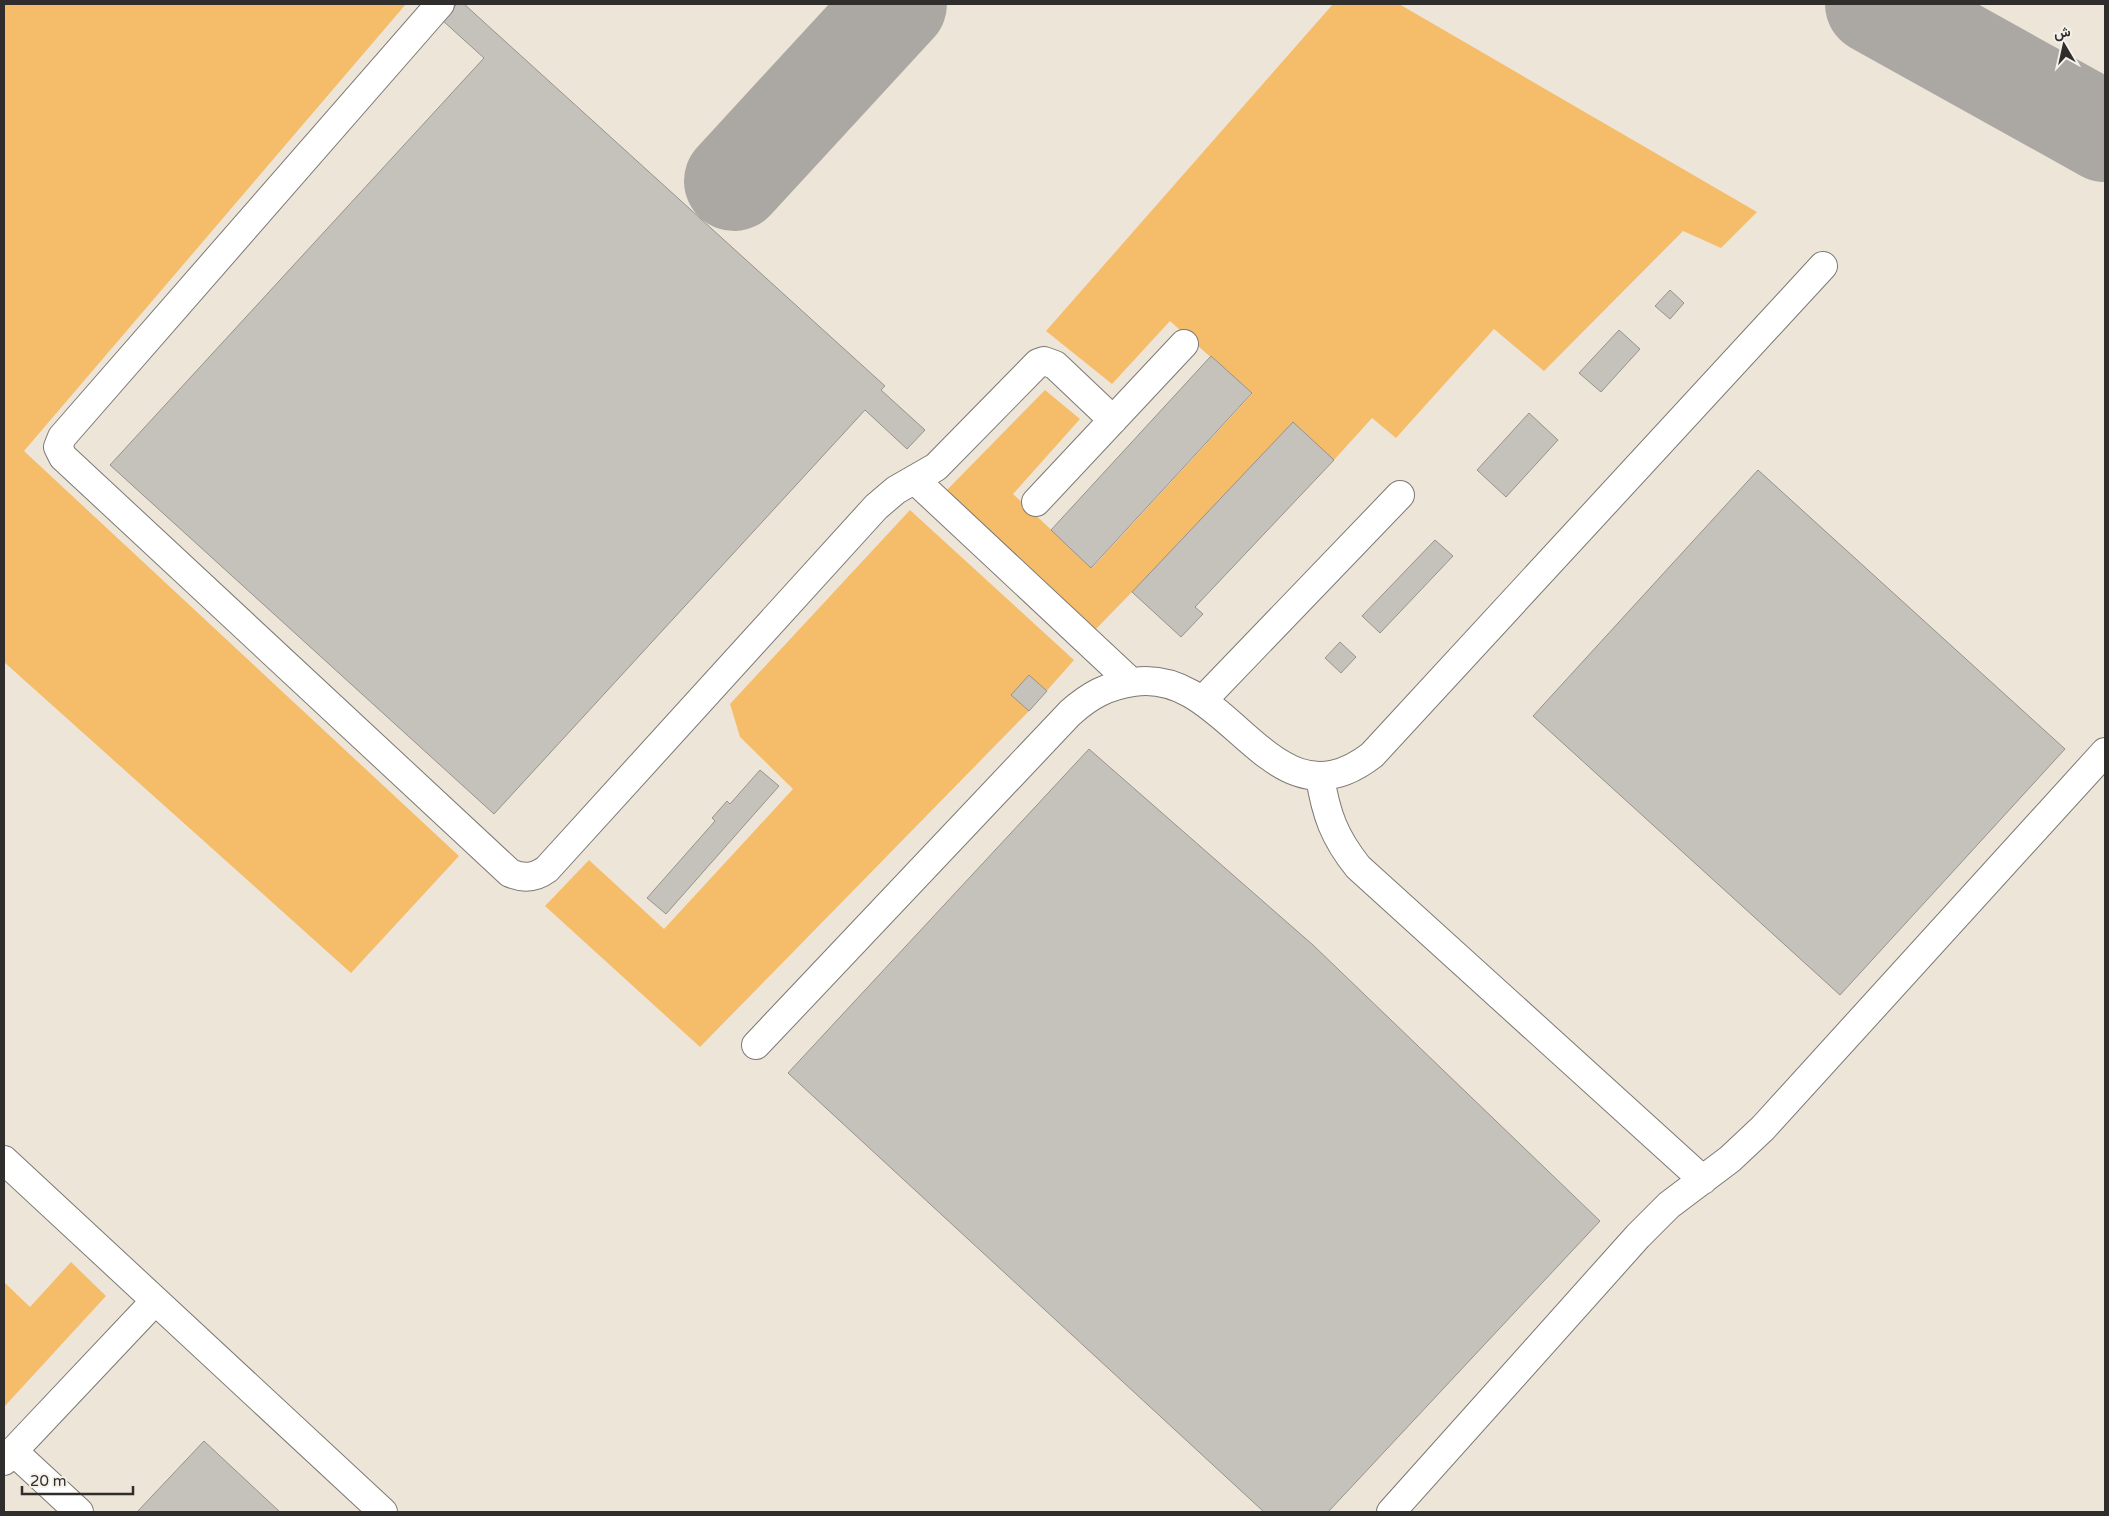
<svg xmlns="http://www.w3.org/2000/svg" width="2109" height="1516" font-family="'Varela Round',Vazirmatn,sans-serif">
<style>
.built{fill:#eee5d9}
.green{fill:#f5bd6a}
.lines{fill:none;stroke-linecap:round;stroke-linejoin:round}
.taxiway{stroke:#aba8a4;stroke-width:100}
.building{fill:#c5c1bb;stroke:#96928d}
.minor-casing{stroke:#7c7873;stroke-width:30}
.minor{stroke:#fff;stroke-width:28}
</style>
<rect width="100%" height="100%" fill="#f4f0ea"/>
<path class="built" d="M4 4H2105V1512H4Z"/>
<path class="green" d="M4 4H406L24 451 459 856 351 973 4 662Z
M1333 4H1399L1757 212 1721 248 1683 231 1544 371 1494 329 1396 438 1372 418 1334 460 1132 592 1094 631 945 492 1045 390 1080 419 1013 494 1092 568 1252 394 1170 321 1112 384 1046 331Z
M910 510 1074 660 1029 711 700 1047 545 906 589 860 664 929 793 789 740 737 730 704Z
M71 1262 106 1296 4 1407V1284L5 1283 30 1307Z"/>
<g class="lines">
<path class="taxiway" d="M1875 4 2105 132
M734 181 897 4"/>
</g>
<path class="building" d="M457 4H464L885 386 881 390 925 430 907 449 865 410 494 814 110 465 484 58 442 20Z
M1670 290 1684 303 1670 319 1655 306Z
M1619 330 1640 349 1601 392 1579 373Z
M1211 356 1252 393 1091 568 1051 530Z
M1529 413 1558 440 1506 497 1477 470Z
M1293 422 1334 460 1195 607 1203 614 1181 637 1132 592Z
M1758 470 2065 749 1840 995 1533 716Z
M1435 540 1453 556 1380 633 1362 616Z
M1340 642 1356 657 1341 673 1325 658Z
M1029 675 1047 691 1029 711 1011 695Z
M1089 749 1313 945 1600 1221 1328 1512H1264L788 1073Z
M760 770 779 786 666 914 647 898 715 821 712 818 727 801 730 804Z
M204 1441 280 1512H137Z"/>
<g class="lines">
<g class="minor-casing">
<path id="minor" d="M440 4 62 437 58 447 63 457 510 873C524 879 535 878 547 869L876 507 896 490 936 467 1038 363 1044 361 1055 365 1113 420
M915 480 1131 682
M1036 502 1184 344
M1203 700 1400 495
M1320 777C1326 814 1334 837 1358 867L1703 1180
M756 1045 1070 713C1090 695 1107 686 1134 682 1231 667 1271 833 1372 755L1823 266
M4 1160 383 1512
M13 1451 79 1512
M4 1461 155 1301
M1391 1512 1638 1236 1669 1205 1730 1159 1763 1128 2105 752"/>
</g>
<use href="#minor" class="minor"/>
</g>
<rect width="2109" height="1516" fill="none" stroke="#2f2e2c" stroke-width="10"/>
<g transform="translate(2064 45) rotate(351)" stroke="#f4f0ea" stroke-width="4" paint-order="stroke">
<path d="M0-4L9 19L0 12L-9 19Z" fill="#2f2e2c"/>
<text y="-8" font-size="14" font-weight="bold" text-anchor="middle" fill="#2f2e2c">ش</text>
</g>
<path d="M22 1486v8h111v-8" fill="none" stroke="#2f2e2c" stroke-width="2.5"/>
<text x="30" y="1486" font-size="15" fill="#2f2e2c" stroke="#f4f0ea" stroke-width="4" paint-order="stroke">20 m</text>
</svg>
